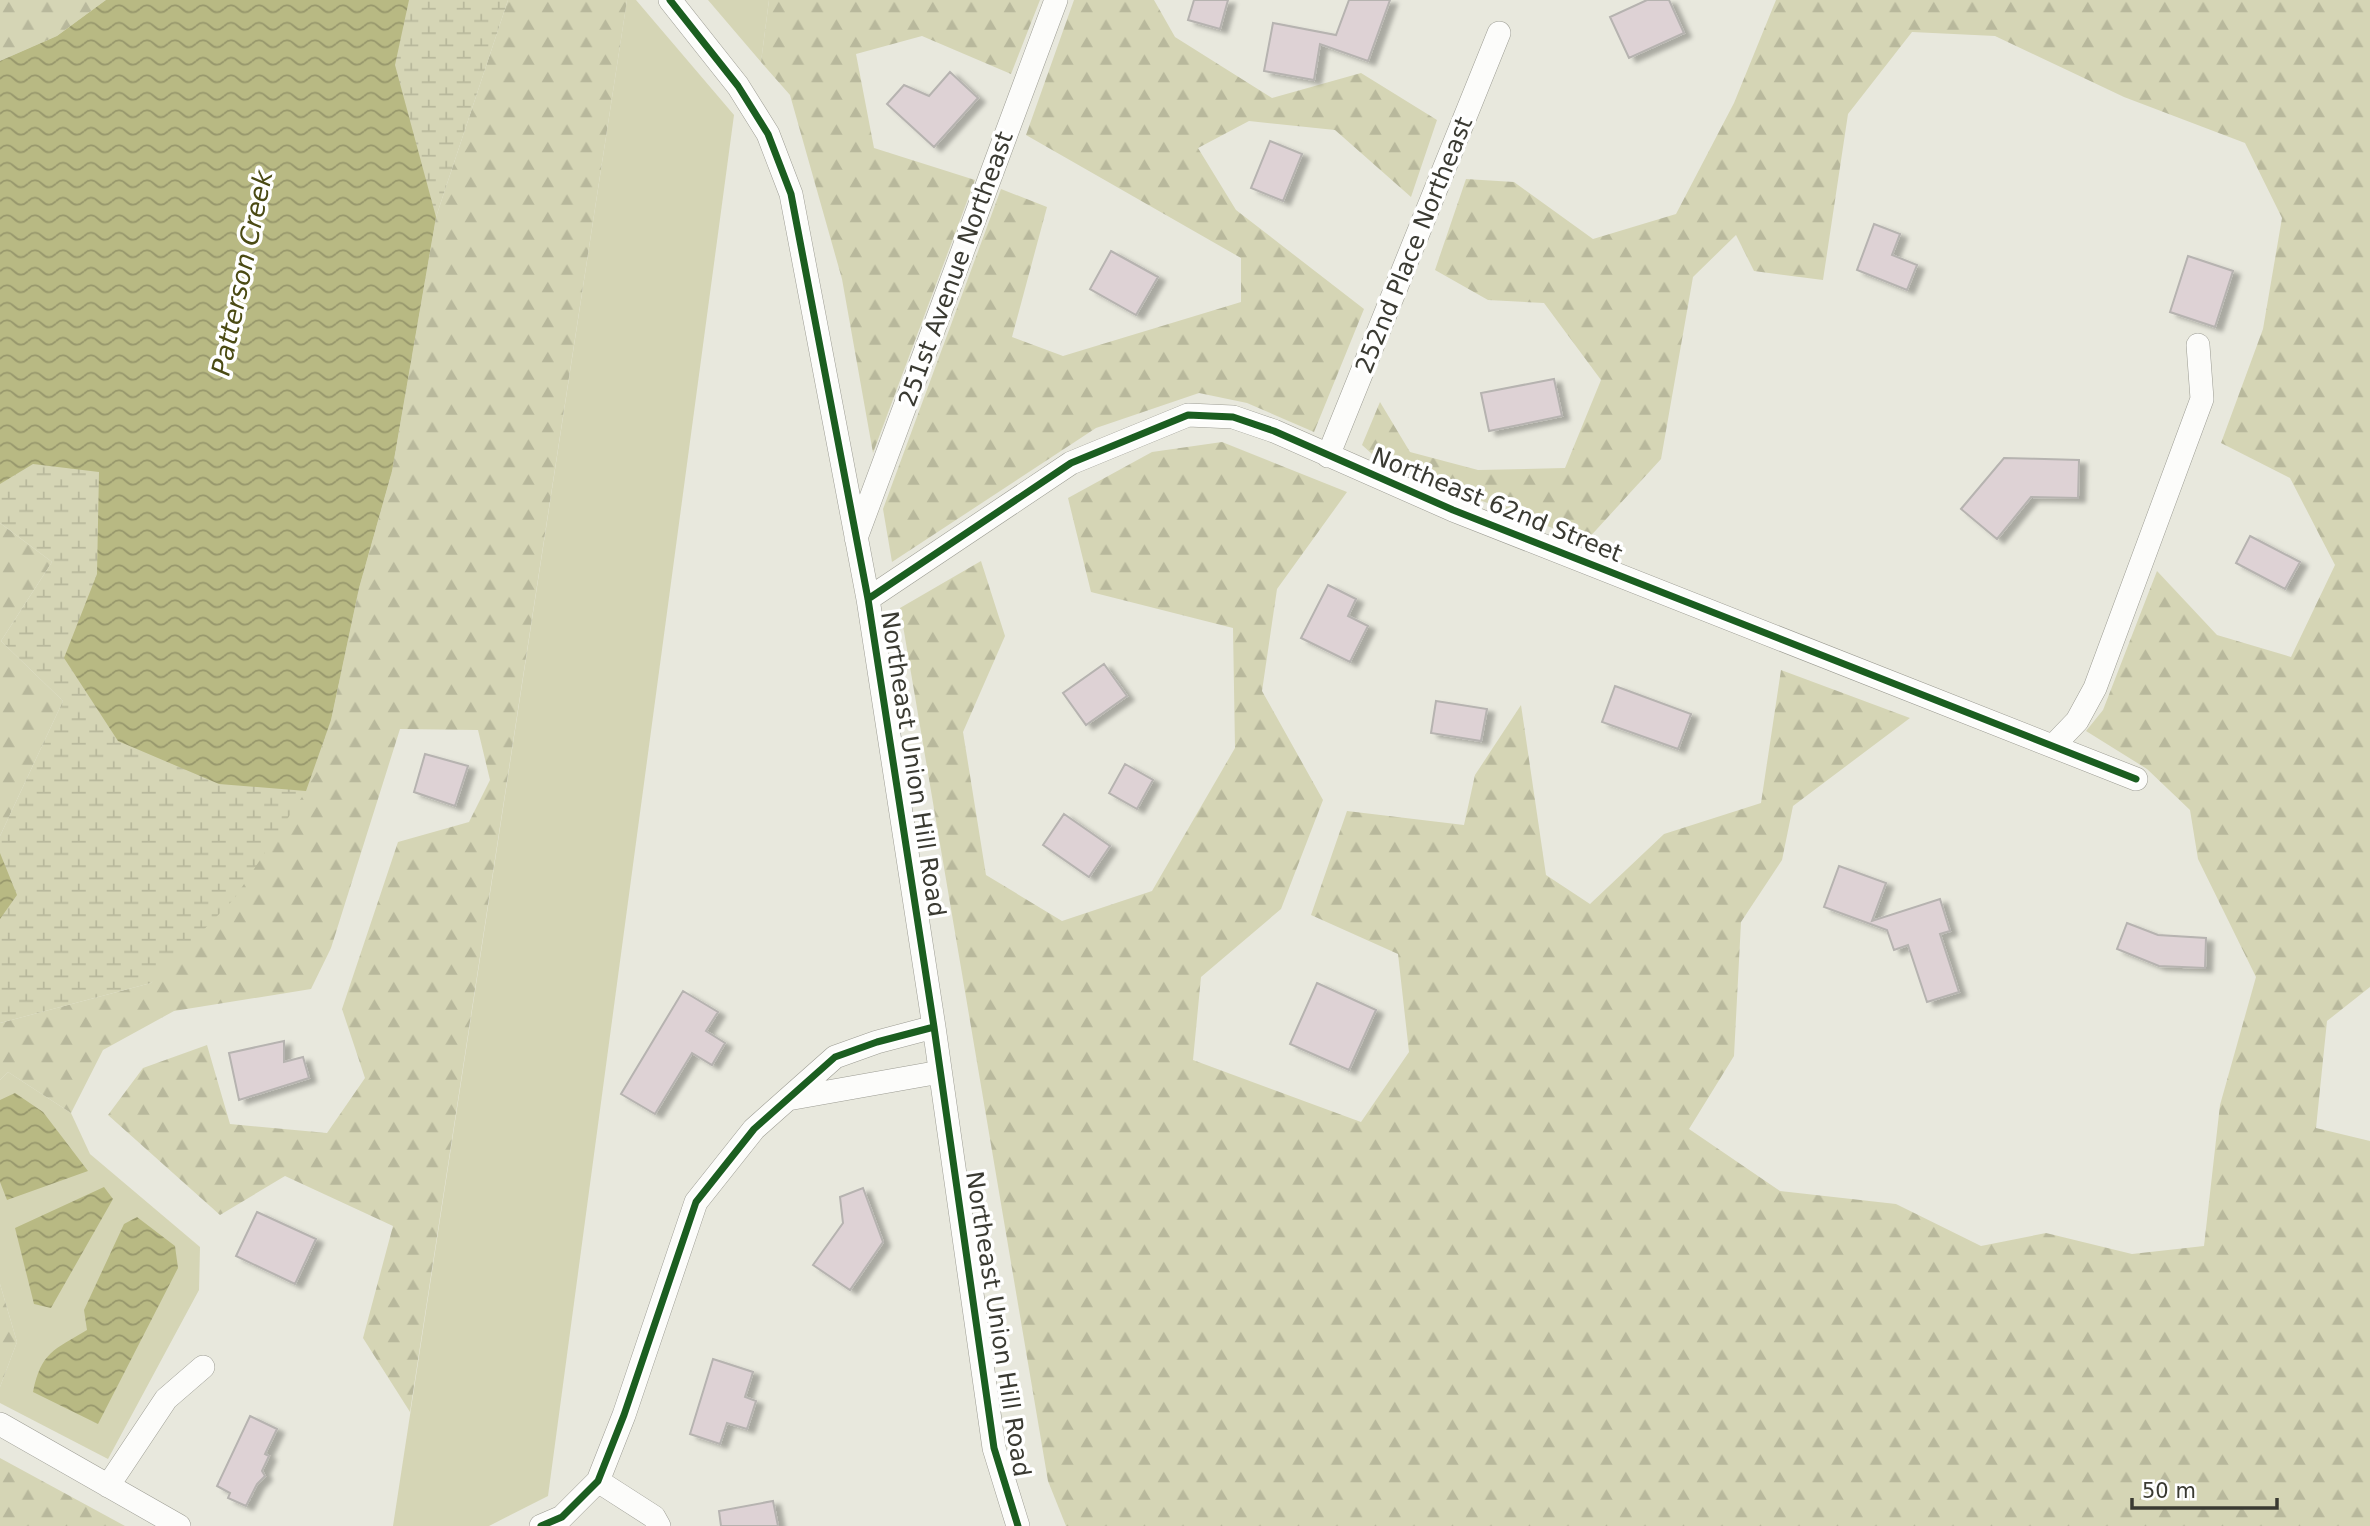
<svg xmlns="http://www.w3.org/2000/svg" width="2370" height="1526" font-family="'DejaVu Sans',sans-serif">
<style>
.green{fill:#d5d5b5}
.forest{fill:url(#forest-firs)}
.wetland{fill:url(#wetland-marsh)}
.water{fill:url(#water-waves)}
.building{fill:#ded2d5;stroke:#b6b3b0;stroke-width:2;filter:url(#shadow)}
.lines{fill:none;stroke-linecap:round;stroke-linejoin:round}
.minor-casing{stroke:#9c9c93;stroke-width:24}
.minor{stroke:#fcfcfa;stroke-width:23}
.cycleway-casing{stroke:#fff;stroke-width:11}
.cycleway{stroke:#1b5e20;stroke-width:7}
.labels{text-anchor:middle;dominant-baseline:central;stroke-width:7;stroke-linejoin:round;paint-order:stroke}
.street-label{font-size:24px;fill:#3a3a32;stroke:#fff}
.water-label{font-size:26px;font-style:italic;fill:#4a4a13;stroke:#fff}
</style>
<defs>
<pattern id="forest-firs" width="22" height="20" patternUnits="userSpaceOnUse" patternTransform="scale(1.75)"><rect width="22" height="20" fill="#d5d5b5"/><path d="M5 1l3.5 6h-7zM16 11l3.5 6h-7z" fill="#b8b89c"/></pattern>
<pattern id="wetland-marsh" width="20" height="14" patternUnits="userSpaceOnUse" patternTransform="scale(1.75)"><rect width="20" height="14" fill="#d5d5b5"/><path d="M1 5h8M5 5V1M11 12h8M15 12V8" fill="none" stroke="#b8b89c"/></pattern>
<pattern id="water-waves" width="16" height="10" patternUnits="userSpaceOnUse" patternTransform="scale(1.75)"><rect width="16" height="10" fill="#b8b983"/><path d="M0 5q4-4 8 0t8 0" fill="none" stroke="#97976c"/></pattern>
<filter id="shadow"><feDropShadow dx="7" dy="4" stdDeviation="2" flood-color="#0004"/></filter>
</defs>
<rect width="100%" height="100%" fill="#e8e8dd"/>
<path class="green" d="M627 0H636L734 115 548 1496 489 1526H393Z
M708 0H769L761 62Z
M8 1072 71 1113 90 1154 200 1247 199 1290 108 1459 0 1403V1387L17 1342 0 1284V1080Z"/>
<path class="forest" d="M0 0H106L57 36 0 61Z
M508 0H627L410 1412 363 1338 393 1226 285 1176 220 1215 108 1115 143 1068 207 1045 230 1124 327 1133 365 1078 342 1009 398 842 469 822 490 780 478 730 400 729 331 948 311 989 174 1011 103 1050 71 1113 8 1072 0 1080V1023L151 983 331 720 359 588 392 471 436 217Z
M769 0H1040L1011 74 922 36 856 54 874 148 975 180 873 453 842 279 790 95 761 62Z
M1074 0H1154L1175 37 1272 98 1361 73 1437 120 1411 197 1335 130 1249 121 1198 148 1236 210 1364 309 1314 432 1247 403 1199 393 1096 428 892 562 883 509 1001 189 1047 207 1012 337 1063 356 1241 302V258L1026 135Z
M1776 0H2370V987L2327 1021 2316 1128 2370 1141V1526H1066L1048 1481 900 608 981 561 1005 636 963 732 986 875 1062 921 1152 891 1235 748 1233 628 1091 592 1068 498 1152 452 1222 442 1347 492 1277 589 1262 691 1323 800 1281 909 1201 977 1193 1060 1361 1122 1409 1052 1398 954 1311 915 1347 811 1464 825 1475 775 1521 705 1546 875 1590 904 1664 834 1761 803 1781 670 1910 718 1793 806 1782 860 1741 922 1734 1056 1689 1129 1780 1191 1896 1204 1981 1246 2046 1233 2132 1254 2204 1246 2220 1105 2256 977 2198 859 2190 810 2147 769 2086 731 2103 710 2157 571 2217 635 2291 657 2335 565 2290 478 2221 443 2263 329 2282 218 2245 143 2124 97 1995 36 1912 32 1848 114 1823 280 1754 271 1736 235 1693 277 1661 459 1586 541 1381 462 1362 445 1380 402 1410 452 1478 470 1565 468 1601 380 1544 303 1488 300 1435 270 1466 179 1514 182 1593 239 1676 214 1734 103Z
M0 523 52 562 1 641 63 701 0 836Z
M0 1284 17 1342 0 1387Z
M0 1458 125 1526H0Z"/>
<path class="wetland" d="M106 0H508L436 217 392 471 359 588 331 720 306 791 234 899 151 983 0 1023V836L63 701 1 641 52 562 0 523V61L57 36Z"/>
<path class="water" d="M106 0H409L395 65 436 217 392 471 359 588 331 720 306 791 219 784 118 741 64 658 97 574 99 472 33 464 0 484V61L57 36Z
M0 853 17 895 0 919Z
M15 1093 43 1112 88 1171 7 1200 0 1182V1100Z
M104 1187 113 1199 51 1308 34 1304 15 1228Z
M137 1217 175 1246 178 1268 98 1424 33 1392C41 1352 54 1350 87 1330L84 1310 124 1224Z"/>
<path class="building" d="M1194 0H1228L1220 29 1188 20Z
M1349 0H1390L1368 61 1320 44 1314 80 1264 71 1273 23 1336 35Z
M1647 0H1669L1684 33 1629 58 1610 17Z
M950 72 978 98 934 147 887 104 904 85 929 96Z
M1270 141 1302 154 1283 201 1251 188Z
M1874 224 1900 234 1892 255 1917 265 1907 290 1857 270Z
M1111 251 1158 277 1136 315 1090 289Z
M2188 256 2233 271 2215 327 2170 312Z
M1554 379 1562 416 1489 431 1481 393Z
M2004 458 2079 460 2078 498 2031 497 1997 539 1961 509Z
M2250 536 2300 562 2285 589 2236 563Z
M1328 585 1356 599 1348 616 1368 626 1350 662 1301 638Z
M1104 664 1127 696 1086 725 1063 693Z
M1615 686 1691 714 1678 749 1602 722Z
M1436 701 1487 709 1481 741 1431 733Z
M425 754 468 766 455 806 414 792Z
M1125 764 1153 780 1137 809 1109 793Z
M1064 814 1110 846 1089 877 1043 845Z
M1839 866 1886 883 1872 921 1940 899 1950 931 1940 934 1959 992 1927 1002 1908 945 1894 950 1887 930 1824 907Z
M2127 923 2158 935 2206 938 2205 968 2159 966 2117 949Z
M1317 983 1376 1010 1349 1070 1290 1044Z
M683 991 718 1012 706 1031 725 1043 712 1065 692 1053 655 1114 621 1094Z
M284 1041V1062L303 1057 309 1078 239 1100 229 1053Z
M863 1188 883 1242 850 1290 813 1265 843 1223 840 1197Z
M257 1212 316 1239 295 1284 236 1256Z
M713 1359 753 1372 745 1397 756 1401 747 1429 727 1423 720 1444 690 1434Z
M250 1416 277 1429 265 1454 269 1456 262 1471 265 1476 257 1484 246 1506 228 1498 230 1493 217 1486Z
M773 1501 778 1526H721L719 1511Z"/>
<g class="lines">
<g class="minor-casing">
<path id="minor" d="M670 0 738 86 768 134 791 194 868 599 934 1027 994 1448 1018 1526
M1328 456 1499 33
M856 538 1056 0
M868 599 1071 463 1188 415 1233 417 1274 431 1453 510 2136 779
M2053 746 2077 721 2095 688 2202 399 2198 345
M788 1099 940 1072
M0 1424 179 1526
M598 1481 654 1517 659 1526
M108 1486 166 1399 203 1367
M541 1526 562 1517 598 1481 624 1415 696 1202 754 1129 835 1057 877 1042 934 1027"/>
</g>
<use href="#minor" class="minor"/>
<g class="cycleway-casing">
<path id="cycleway" d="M670 0 738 86 768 134 791 194 868 599 934 1027 994 1448 1018 1526
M868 599 1071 463 1188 415 1233 417 1274 431 1453 510 2136 779
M541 1526 562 1517 598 1481 624 1415 696 1202 754 1129 835 1057 877 1042 934 1027"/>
</g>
<use href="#cycleway" class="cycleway"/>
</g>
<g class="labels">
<g class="street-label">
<text transform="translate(1414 245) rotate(-68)">252nd Place Northeast</text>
<text transform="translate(956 269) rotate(-70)">251st Avenue Northeast</text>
<text transform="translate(1497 505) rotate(22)">Northeast 62nd Street</text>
<text transform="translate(913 764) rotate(81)">Northeast Union Hill Road</text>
<text transform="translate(998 1324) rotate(81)">Northeast Union Hill Road</text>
</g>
<g class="water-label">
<text transform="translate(242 273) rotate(-78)">Patterson Creek</text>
</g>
</g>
<path d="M2132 1498v10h145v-10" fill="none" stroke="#3a3a32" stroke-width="3.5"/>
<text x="2142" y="1498" font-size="21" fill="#3a3a32" stroke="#ffffff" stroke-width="5" paint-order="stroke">50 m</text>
</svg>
